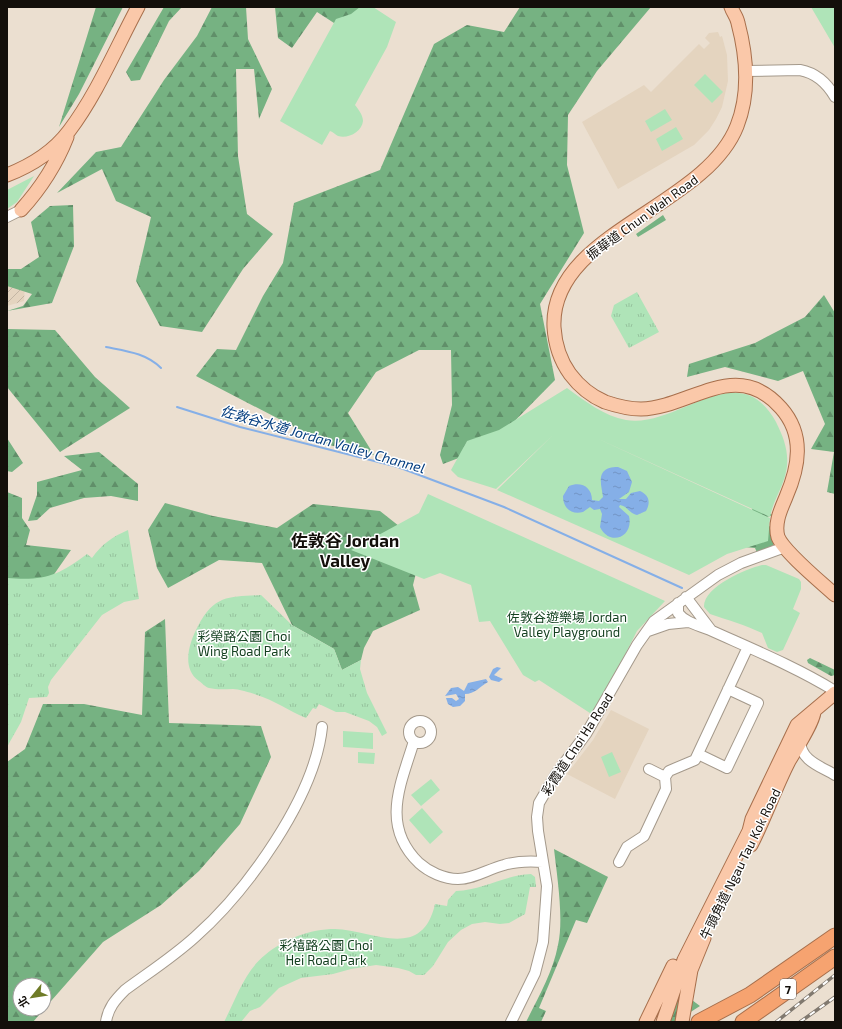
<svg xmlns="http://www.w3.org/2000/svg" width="842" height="1029" font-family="'Exo 2','Noto Sans TC',sans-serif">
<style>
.built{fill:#e4d4bf}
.industrial{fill:url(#industrial-furrows)}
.forest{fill:url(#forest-firs)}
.park{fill:url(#park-tufts)}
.garden{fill:#afe4b8}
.water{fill:url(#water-ripples)}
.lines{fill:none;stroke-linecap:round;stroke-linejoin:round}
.stream{stroke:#85afe7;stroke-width:2}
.minor-casing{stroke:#a4998b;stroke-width:12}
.major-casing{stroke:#a76f4c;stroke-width:15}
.highway-casing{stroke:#a76f4c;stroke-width:17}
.minor{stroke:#fff;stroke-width:10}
.major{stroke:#fac8a9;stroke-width:13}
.highway{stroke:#f6a370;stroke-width:15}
.rail-casing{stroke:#81796f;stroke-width:3.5}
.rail{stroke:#fff;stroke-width:2;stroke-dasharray:6;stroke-linecap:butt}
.labels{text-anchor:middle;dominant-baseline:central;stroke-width:3;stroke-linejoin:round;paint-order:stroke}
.shield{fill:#fff;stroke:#5a5754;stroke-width:1}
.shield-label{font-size:12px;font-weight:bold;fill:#130f0a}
.street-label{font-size:13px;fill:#130f0a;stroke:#fff}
.park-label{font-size:13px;fill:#154121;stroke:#fff}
.water-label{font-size:14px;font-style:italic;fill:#043d7f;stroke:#fff}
.district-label{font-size:17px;font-weight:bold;fill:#130f0a;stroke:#fff}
</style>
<defs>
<pattern id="industrial-furrows" width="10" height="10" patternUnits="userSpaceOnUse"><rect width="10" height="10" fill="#e4d4bf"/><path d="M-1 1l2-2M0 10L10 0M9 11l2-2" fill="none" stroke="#c3b5a3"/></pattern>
<pattern id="forest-firs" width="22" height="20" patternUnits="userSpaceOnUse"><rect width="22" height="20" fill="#76b282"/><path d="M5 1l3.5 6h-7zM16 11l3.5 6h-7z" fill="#608f69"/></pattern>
<pattern id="park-tufts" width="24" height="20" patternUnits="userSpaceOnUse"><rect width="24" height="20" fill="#afe4b8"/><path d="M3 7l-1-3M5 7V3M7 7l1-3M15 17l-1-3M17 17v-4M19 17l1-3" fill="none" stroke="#96c29d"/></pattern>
<pattern id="water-ripples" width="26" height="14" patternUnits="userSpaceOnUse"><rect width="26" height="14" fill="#85afe7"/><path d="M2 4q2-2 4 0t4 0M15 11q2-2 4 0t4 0" fill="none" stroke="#7295c5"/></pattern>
</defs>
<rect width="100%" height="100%" fill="#ebdfd0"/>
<path class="built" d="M718 32 720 37 722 36 727 55 728 81 722 107 716 119 709 130 694 145 618 189 582 122 644 85 651 92 699 44 704 49 710 43 705 38 709 33Z
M611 710 649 729 615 799 567 774 593 740Z"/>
<path class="industrial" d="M7 279 25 282 24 301 7 306Z"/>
<path class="forest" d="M96 7H123L79 94 59 127Z
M164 7H182L169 21 140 80 131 81 126 72Z
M212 7H246L248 39 272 89 259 119 254 69H236L238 156 247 214 273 234 243 269 202 332 160 326 136 281 151 217 116 201 102 169 57 193 96 152 121 147 164 80 197 36Z
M275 7H358L376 29 368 45 317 12 292 48 278 38Z
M520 7H651L597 71 568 115 567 165 584 233 540 304 555 380 490 446 443 464 440 455 452 405 451 350H419L376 372 348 413 374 455 329 445 196 376 217 349 236 350 263 296 283 263 294 203 380 170 434 44 467 25 504 32Z
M73 205 74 246 52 303 7 311 23 306 32 294 7 286V269H21L39 257 31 222 50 206Z
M663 215 666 220 638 237 636 234Z
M824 295 835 313V494L827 492 834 452 811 449 825 424 803 371 778 381 725 367 687 377 689 364 755 343 805 317Z
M7 329 55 330 95 377 130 408 60 452 7 387Z
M7 438 23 463 12 472 7 471Z
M99 452 138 484V501L111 496 84 498 50 508 37 520 28 521 37 495V482L82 470 64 456Z
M7 492 22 498V518L30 530 26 545 71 550 48 583 7 591Z
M165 503 213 516 277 528 313 504 380 511 423 545 413 585 420 610 373 631 364 648 361 660 342 670 334 649 292 625 262 563 219 560 168 588 157 568 148 530Z
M751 505 773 515 767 517 765 524 779 531 774 544 759 557 755 548 732 546 754 516Z
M165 619 169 723 261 726 271 757 240 824 199 871 161 905 103 942 44 1009V985H20V1009H44L33 1022H7V762L25 749 43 704H84L142 715 145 632Z
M810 658 835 670V675L831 676 808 663 807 660Z
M554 849 608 877 587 923 576 920 539 1008 546 1011 541 1022H526C538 998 553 972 558 945 564 919 557 876 554 849Z
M682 983 688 997 700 1006 675 1022H668Z"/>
<path class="park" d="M637 292 659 332 629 348 611 316 614 305Z
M128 530 139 599 124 602 102 615 51 680 48 687 49 693 47 697 29 698 21 722 7 747V578C44 581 58 576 87 554L92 558C102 544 112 537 128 530Z
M261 595 292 625 334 649 342 670 361 660 360 669 367 693 387 733 382 736 377 727 369 721 345 712H336L319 704 316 709 313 708 306 718C289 711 274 700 257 695 252 693 238 689 233 689 225 689 217 690 209 688 205 687 202 683 199 681 181 668 189 643 198 626 215 594 230 597 261 595Z
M531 874 535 877 536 887H530L525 914 509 923 500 924 485 922 472 924 461 930 448 942 433 966 424 975H416L409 971 398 968 376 965 351 969 333 974 301 978 279 988 260 1007 250 1011 241 1022H224C236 999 244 972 265 955 284 939 310 929 335 929 372 930 422 962 435 904L447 906 448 900 456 891C483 890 505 875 531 874Z"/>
<path class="garden" d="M360 7H373L396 22 387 47 355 105C358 109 363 115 363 121 362 132 348 139 338 136 336 135 333 132 330 131L322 145 280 121 336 19 351 14Z
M811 7H835V48Z
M705 74 723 92 712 103 694 85Z
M665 109 672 120 651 132 645 121Z
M676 127 683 139 662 151 656 139Z
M34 176 17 202 7 209V190Z
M567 388C585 401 604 416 626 420 678 429 738 353 776 422 784 438 790 454 786 472 783 487 773 501 770 517L594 437 770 518 768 541 727 554 689 575 497 490 553 435 496 489 458 477 451 470 467 441 499 430Z
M428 494 665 601 637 631 601 702 593 715 539 680 535 682 523 675 490 621 479 622 471 585 440 573 424 579 351 550 419 513Z
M762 565H766L799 579 801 582V589L793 609 800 613 783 650 777 652 768 648 762 633C745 625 728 620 710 614L704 607C703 587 746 569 762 565Z
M343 731 373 733V749L343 747Z
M358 752 375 753 374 764 358 763Z
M612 752 621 772 609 777 601 757Z
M431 779 440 790 421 806 411 795Z
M422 808 443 832 430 844 409 820Z"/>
<path class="water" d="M618 467 627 471 632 482 629 492 619 499H626L631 493 640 491C649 495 651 502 646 511L637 515C629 513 627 506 620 505L619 507 629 516C634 537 610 547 600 527L602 514 600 509 594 510 590 507 583 512C571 515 563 508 563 496L569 486C581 481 592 487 592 500L599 501 603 497C601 483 595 467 618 467Z
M497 667 501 668 494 675 503 679 499 682 491 680 489 677 493 669Z
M486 679 488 682C479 687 475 694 465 694V701L460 706 453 707 448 704 446 698H452L456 701 459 699 456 694 445 696 451 688 458 687 464 691 468 683Z"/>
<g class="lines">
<path class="stream" d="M106 347C126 351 146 353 161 368
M177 407 240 427 398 467 504 507 682 588"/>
<g class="minor-casing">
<path id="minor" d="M746 71 800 70C816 73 827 83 835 97
M7 217 21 210
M686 597 711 630
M678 603V613C686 623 698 625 710 630 752 649 796 667 835 691
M648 631 668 624 688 622
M409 732a11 11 0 1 1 22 0a11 11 0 1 1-22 0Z
M414 741C401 784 380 825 419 863 429 872 444 879 458 879 474 879 488 869 504 865 517 861 530 861 543 862
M800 741C801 761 820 766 835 775
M698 754 727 768 758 703 728 689
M649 769 665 777 669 771 695 760 746 651
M619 862 627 847 644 836 666 789 665 777
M106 1022C108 1008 115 1000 125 990 148 973 173 957 195 937 247 891 315 797 322 727
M511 1022 535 973 543 942 547 886 538 831 537 817 539 803 556 774 586 734 637 645 654 621 718 575 741 563 785 547"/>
</g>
<g class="major-casing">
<path id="major" d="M731 7C733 13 737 17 738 23 747 57 750 93 737 126 705 208 550 233 554 327 555 344 560 360 570 374 579 386 591 396 605 402 617 406 629 409 641 409 690 408 736 357 781 408 805 435 799 467 786 497 781 509 774 523 778 537 784 552 822 583 835 595
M7 175C30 166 54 151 69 131 97 94 116 48 138 7
M21 210C41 188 56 165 67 137
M751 845C765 818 775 788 789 761 796 749 813 723 814 712
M646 1022 673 966
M663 1022 684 960 749 831 752 819 797 725 835 693
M682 1022 691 970 704 938"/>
</g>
<g class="highway-casing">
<path id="highway" d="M699 1022 750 995 835 936
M743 1022 835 957"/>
</g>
<use href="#minor" class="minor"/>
<use href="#major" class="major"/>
<use href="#highway" class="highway"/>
<g class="rail-casing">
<path id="rail" d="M776 1022 835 975
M800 1022 835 997"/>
</g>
<use href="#rail" class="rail"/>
</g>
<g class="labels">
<rect class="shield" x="780" y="979" width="16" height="20" rx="3"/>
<g class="shield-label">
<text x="788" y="989">7</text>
</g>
<g class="street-label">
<text transform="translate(642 217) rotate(-36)">振華道 Chun Wah Road</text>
<text transform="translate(577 744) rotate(-57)">彩霞道 Choi Ha Road</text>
<text transform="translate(740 864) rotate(-64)">牛頭角道 Ngau Tau Kok Road</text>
</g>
<g class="park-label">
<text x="567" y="617">佐敦谷遊樂場 Jordan<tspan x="567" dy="15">Valley Playground</tspan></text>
<text x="244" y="636">彩榮路公園 Choi<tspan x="244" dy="15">Wing Road Park</tspan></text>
<text x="326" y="945">彩禧路公園 Choi<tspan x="326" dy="15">Hei Road Park</tspan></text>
</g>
<g class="water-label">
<text transform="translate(323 439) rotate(16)">佐敦谷水道 Jordan Valley Channel</text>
</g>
<g class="district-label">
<text x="345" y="540">佐敦谷 Jordan<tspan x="345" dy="20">Valley</tspan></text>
</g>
</g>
<rect width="842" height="1029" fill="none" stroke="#130f0a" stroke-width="16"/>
<g transform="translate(32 997) rotate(240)"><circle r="19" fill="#ffffff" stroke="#a19f9d"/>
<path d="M0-3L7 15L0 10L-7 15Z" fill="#6f7b27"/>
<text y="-6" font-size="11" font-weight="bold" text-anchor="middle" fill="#130f0a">北</text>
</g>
</svg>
